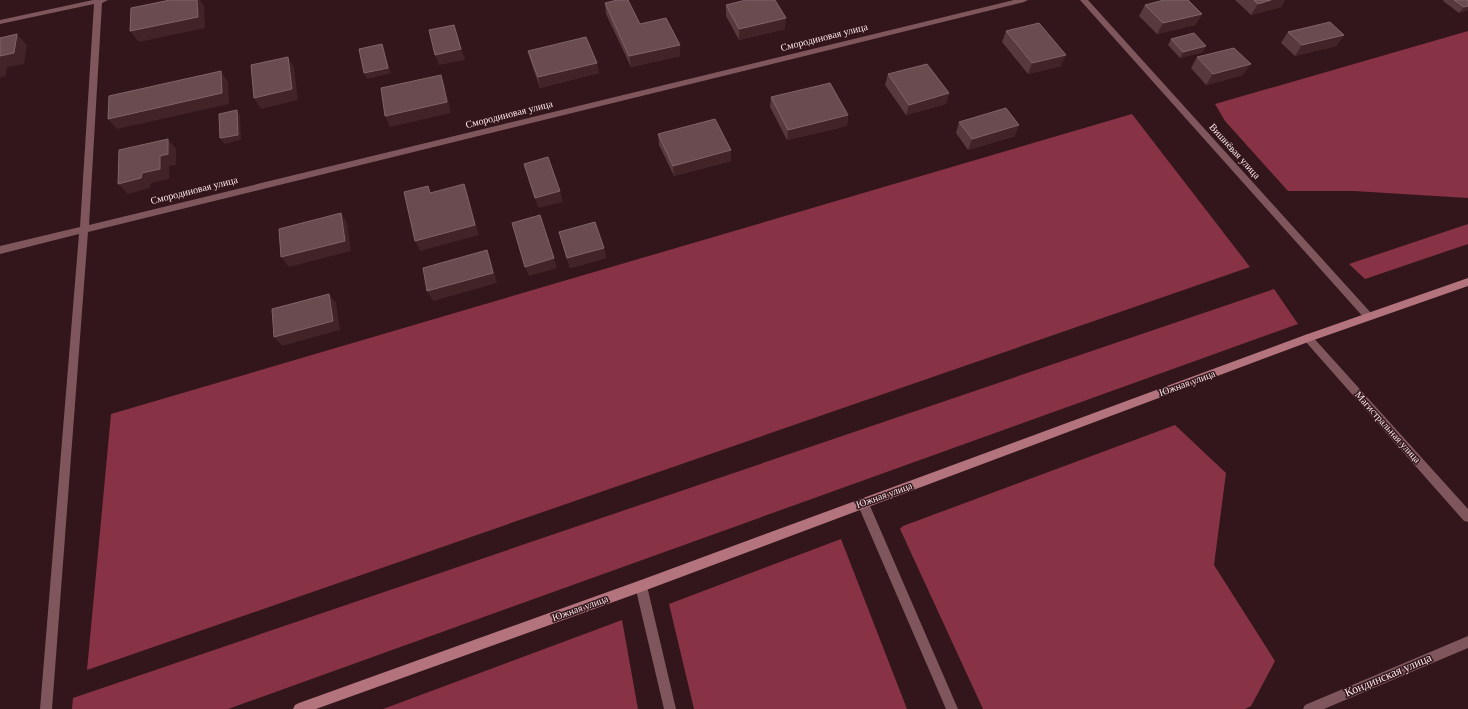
<svg xmlns="http://www.w3.org/2000/svg" width="1468" height="709" font-family="Georgia,serif">
<style>
.forest{fill:#883245}
.lines{fill:none;stroke-linecap:round;stroke-linejoin:round}
.lane{fill:#7e565c;fill-rule:evenodd}
.street{fill:#7e565c;fill-rule:evenodd}
.secondary{fill:#b4747e;fill-rule:evenodd}
.wall{fill:#57393e}
.shaded-wall{fill:#412328}
.building{fill:#694b50;stroke:#806468}
.labels{text-anchor:middle;dominant-baseline:central;stroke-width:3;stroke-linejoin:round;paint-order:stroke}
.street-label{font-size:10px;fill:#fae5e8;stroke:#32161b}
.near-street-label{font-size:12px;fill:#fae5e8;stroke:#32161b}
</style>
<rect width="100%" height="100%" fill="#32161b"/>
<path class="forest" d="M1468 31V198L1354 191H1288L1225 121 1215 104Z
M1132 114 1250 267 87 670 111 414Z
M1468 224V244L1365 279 1349 264Z
M1274 289 1298 324 228 709H72L73 698Z
M1175 425 1226 473 1214 565 1275 661 1251 706 1245 709H983L900 529 903 526Z
M841 539 907 709H694L669 604Z
M622 620 638 709H383Z"/>
<g class="lines">
<path class="lane" d="M863 498 867 499 958 709H946L857 503 859 499Z
M641 580 645 582 647 586 676 709H664L635 586 637 582Z"/>
<path class="street" d="M93 0H108L102 3 89 225 1014 0H1028L1024 2 88 232 52 709H40L79 234 0 254V246L80 227 94 4 0 24V20Z
M1080 0H1088L1371 313 1373 316 1371 319H1365Z
M1308 334 1311 335 1468 509V522L1464 521 1305 341 1303 338 1305 335Z
M1468 636V648L1324 709H1303L1305 705Z"/>
<path class="secondary" d="M1468 278V286L1311 341 641 592 316 709H293L295 705 299 703 641 580 1305 335Z"/>
</g>
<path class="wall" d="M1235 0H1285L1281 7 1251 15Z
M1444 0H1468V10L1459 13 1443 1Z
M605 3 640 24 680 56 631 67 606 14Z
M726 5 785 29 739 40 726 16Z
M1145 5 1202 14 1195 25 1157 34 1139 16Z
M1006 31 1061 66 1028 74 1002 42Z
M1288 32 1344 35 1336 46 1295 56 1281 43Z
M1171 39 1203 52 1180 58 1168 45Z
M528 51 599 73 540 88 531 62Z
M1197 57 1243 75 1206 85 1191 68Z
M888 74 949 93 946 104 906 115 885 85Z
M771 97 848 115 847 126 787 140 770 107Z
M959 122 1015 136 968 150 956 133Z
M658 134 731 161 674 176 659 145Z
M559 232 604 248 606 258 570 268Z"/>
<path class="shaded-wall" d="M197 0H200L204 6 205 28 139 42 130 31Z
M1271 0H1285L1281 7 1251 15 1258 4Z
M1468 6V10L1459 13 1464 7Z
M1202 14 1195 25 1157 34 1163 23Z
M786 18 785 29 739 40V29Z
M454 25 465 60 439 65 435 55Z
M17 34 27 45 24 64 7 67 6 76 0 78V56Z
M1344 35 1336 46 1295 56 1302 45Z
M382 44 384 50 391 73 367 79 364 73Z
M680 45V56L631 67 629 56Z
M1206 46 1203 52 1180 58 1183 52Z
M1066 55 1061 66 1028 74 1032 63Z
M288 57 294 68 298 100 261 109 254 98Z
M597 63 599 73 540 88 538 77Z
M1251 64 1243 75 1206 85 1213 74Z
M221 71 228 82 229 104 117 129 108 119Z
M441 75 445 86 451 113 390 127 385 116Z
M949 93 946 104 906 115 909 105Z
M237 110 240 116 241 140 224 144 220 138Z
M848 115 847 126 787 140 788 130Z
M1019 125 1015 136 968 150 972 139Z
M168 139 176 149V165L169 166V179L151 183 150 188 128 194 118 184 142 173Z
M731 150V161L674 176 673 166Z
M464 184 468 194 479 235 420 251 415 241Z
M560 191 563 202 538 208 535 198Z
M341 213 347 223 351 251 289 267 281 257Z
M604 248 606 258 570 268 567 258Z
M487 250 491 260 497 283 433 301 427 291Z
M554 258 557 268 529 276 525 267Z
M329 294 336 303 340 330 282 346 274 337Z"/>
<path class="building" d="M170 0H197L198 17 130 31 131 8Z
M617 0H628L640 24 666 18 680 45 629 56 605 3Z
M746 0H775L786 18 739 29 726 5Z
M1164 0H1188L1202 14 1163 23 1145 5Z
M1254 0H1271L1258 4Z
M1454 0H1468V6L1464 7Z
M1330 22 1344 35 1302 45 1288 32Z
M1039 23 1066 55 1032 63 1006 31Z
M454 25 461 49 435 55 429 30Z
M1194 33 1206 46 1183 52 1171 39Z
M17 34 14 53 0 56V38Z
M586 37 597 63 538 77 528 51Z
M382 44 388 68 364 73 359 49Z
M1234 48 1251 64 1213 74 1197 57Z
M288 57 292 89 254 98 251 65Z
M927 64 949 93 909 105 888 74Z
M221 71 222 93 108 119 109 96Z
M441 75 447 102 385 116 381 88Z
M830 83 848 115 788 130 771 97Z
M1006 108 1019 125 972 139 959 122Z
M237 110 238 135 220 138 219 114Z
M715 119 731 150 673 166 658 134Z
M168 139V154L160 156V169L142 173 141 178 118 184 119 150Z
M548 157 560 191 535 198 524 164Z
M464 184 475 225 415 241 404 192 428 186 430 193Z
M341 213 345 241 281 257 279 229Z
M540 215 554 258 525 267 512 223Z
M595 222 604 248 567 258 559 232Z
M487 250 493 273 427 291 423 268Z
M329 294 333 321 274 337 272 309Z"/>
<g class="labels">
<g class="street-label">
<text transform="translate(824 37) rotate(-14)">Смородиновая улица</text>
<text transform="translate(509 114) rotate(-14)">Смородиновая улица</text>
<text transform="translate(1235 151) rotate(48)">Вишнёвая улица</text>
<text transform="translate(194 190) rotate(-14)">Смородиновая улица</text>
<text transform="translate(1187 383) rotate(-20)">Южная улица</text>
<text transform="translate(1388 427) rotate(48)">Магистральная улица</text>
<text transform="translate(884 495) rotate(-20)">Южная улица</text>
<text transform="translate(580 608) rotate(-20)">Южная улица</text>
</g>
<g class="near-street-label">
<text transform="translate(1388 675) rotate(-23)">Кондинская улица</text>
</g>
</g>
</svg>
